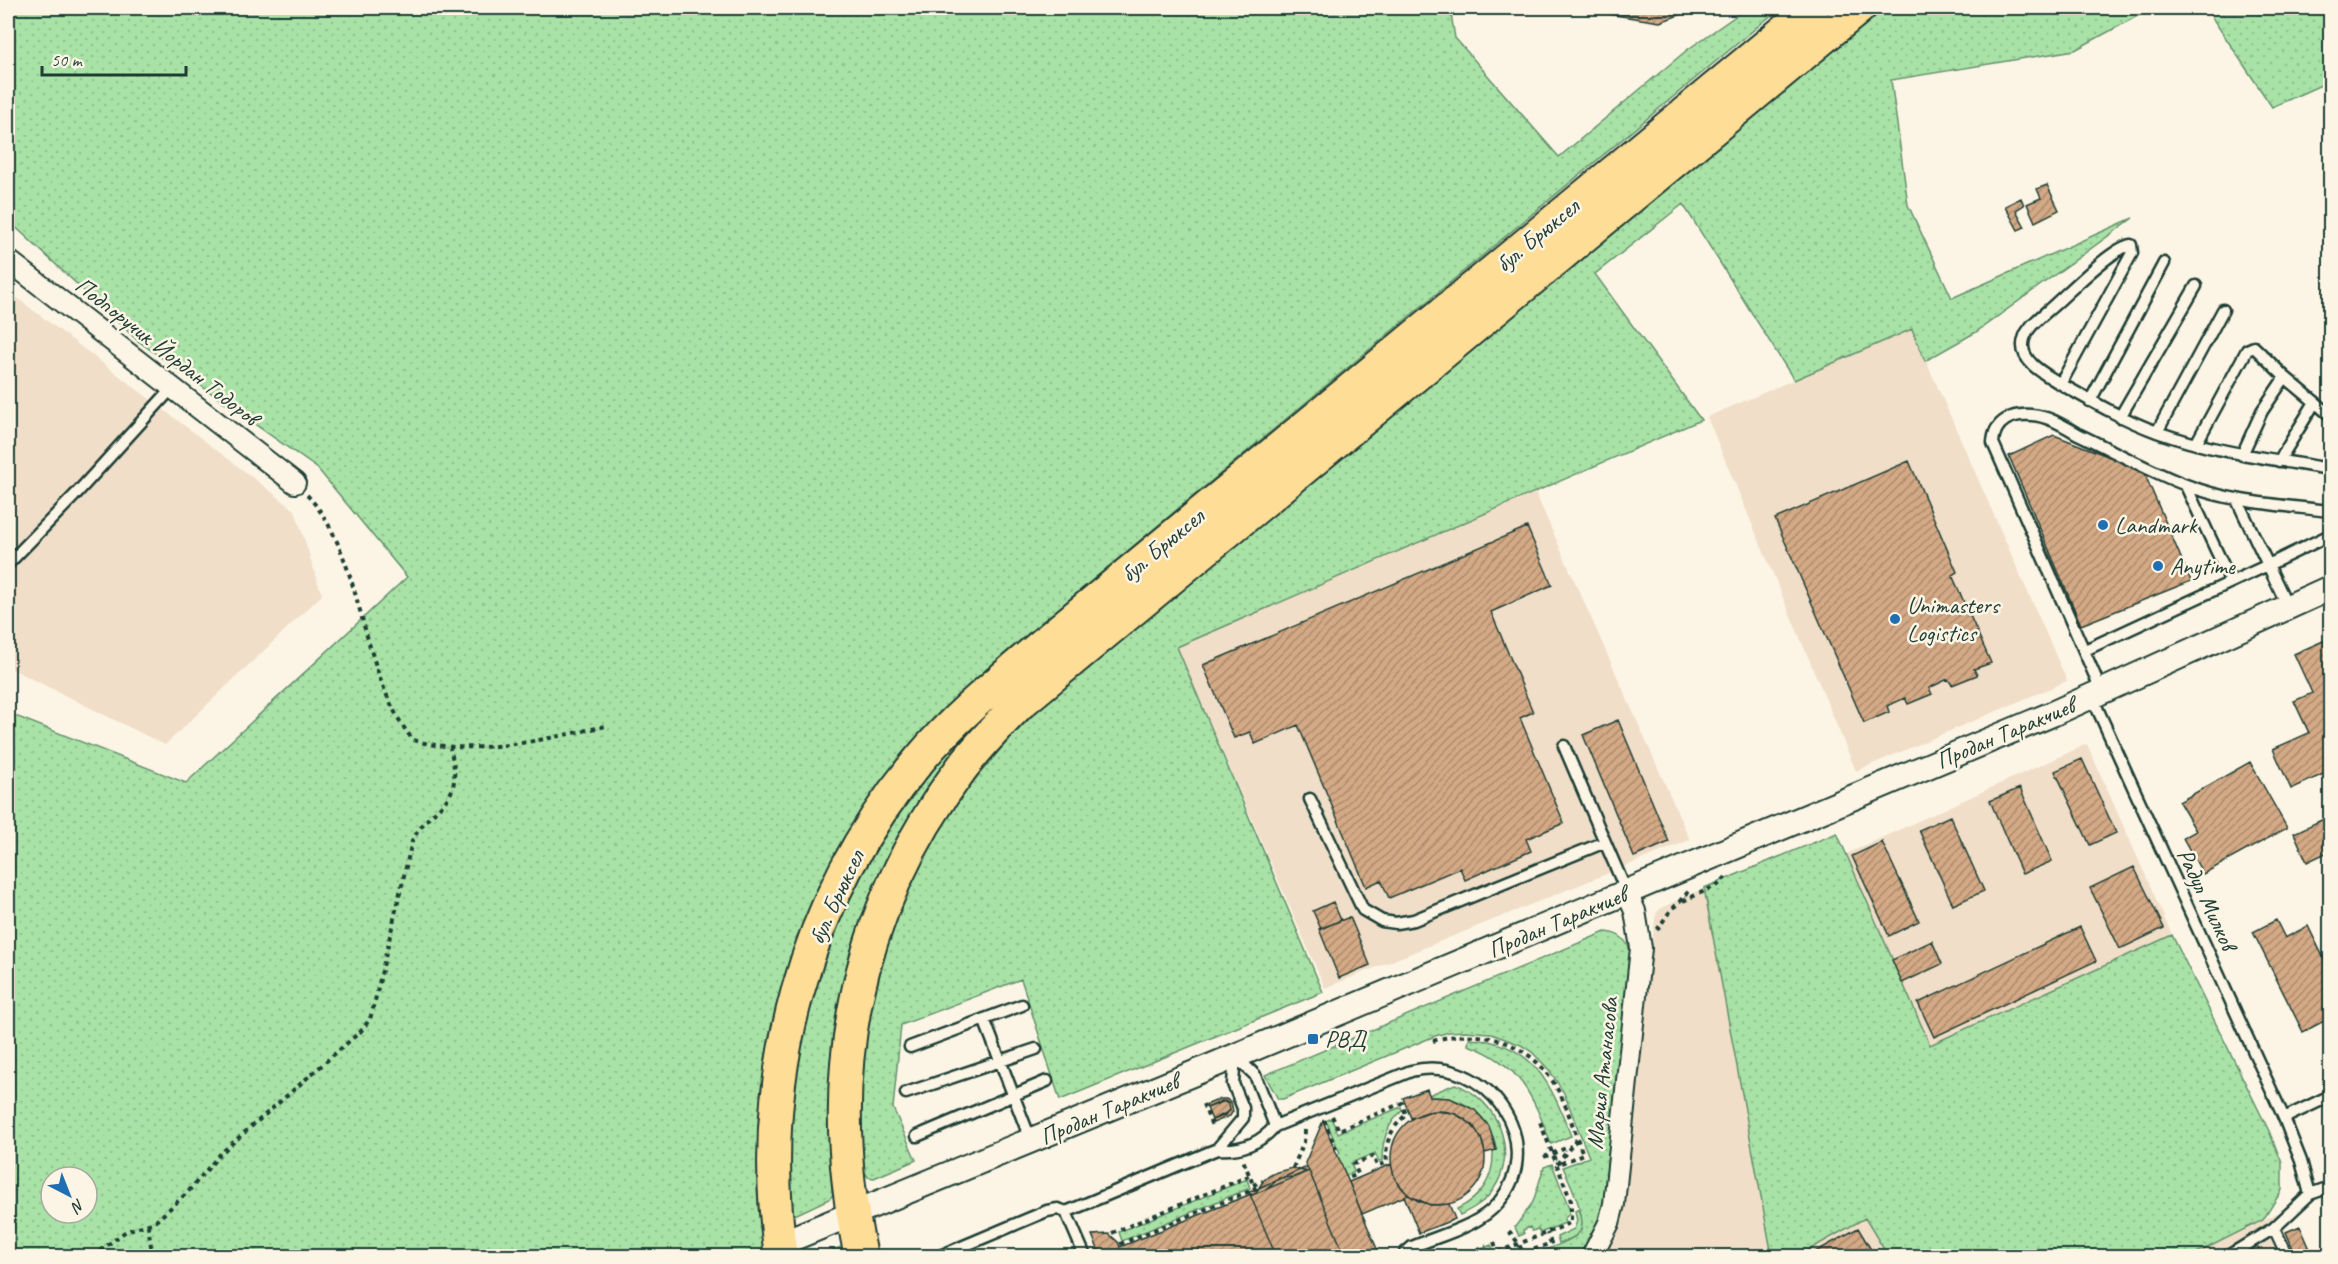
<svg xmlns="http://www.w3.org/2000/svg" width="2338" height="1264" font-family="Caveat,sans-serif">
<style>
.built{fill:#f0dec8}
.grass{fill:url(#grass-dots);stroke:#64906d;stroke-width:1.5;fill-rule:evenodd}
.garden{fill:#a9e2a6;stroke:#64906d;stroke-width:1.5}
.building{fill:url(#building-hatch);stroke:#1f3d34;stroke-width:1.5}
.lines{fill:none;stroke-linecap:round;stroke-linejoin:round}
.service-casing{stroke:#1f3d34;stroke-width:15}
.minor-casing{stroke:#1f3d34;stroke-width:24}
.tertiary-casing{stroke:#1f3d34;stroke-width:28}
.primary-casing{stroke:#1f3d34;stroke-width:36}
.path{stroke:#1f3d34;stroke-width:4;stroke-dasharray:4.5 4.5;stroke-linecap:butt}
.service{stroke:#fcf5e5;stroke-width:10}
.minor{stroke:#fcf5e5;stroke-width:20}
.tertiary{stroke:#fcf5e5;stroke-width:24}
.primary{stroke:#fedd96;stroke-width:32}
.poi-dot{fill:#1f6fb2;stroke:#fcf5e5;stroke-width:2}
.labels{text-anchor:middle;dominant-baseline:central;stroke-width:5;stroke-linejoin:round;paint-order:stroke}
.street-label{font-size:24px;fill:#1f3d34;stroke:#fcf5e5}
.poi-label{font-size:24px;fill:#1f3d34;stroke:#fcf5e5;text-anchor:start}
</style>
<defs>
<pattern id="grass-dots" width="8" height="8" patternUnits="userSpaceOnUse" patternTransform="scale(1.5)"><rect width="8" height="8" fill="#a9e2a6"/><path d="M2 2h.1M6 6h.1" fill="none" stroke="#91c390" stroke-width="1.8" stroke-linecap="round"/></pattern>
<pattern id="building-hatch" width="6" height="6" patternUnits="userSpaceOnUse" patternTransform="scale(1.5)"><rect width="6" height="6" fill="#d4a985"/><path d="M-1 1l2-2M0 6l6-6M5 7l2-2" fill="none" stroke="#ab8b6e"/></pattern>
</defs>
<rect width="100%" height="100%" fill="#fcf5e5"/>
<filter id="ink" filterUnits="userSpaceOnUse"><feTurbulence type="fractalNoise" baseFrequency=".0167" numOctaves="2"/><feDisplacementMap in="SourceGraphic" scale="12" xChannelSelector="R" yChannelSelector="G"/><feConvolveMatrix kernelMatrix="1 2 1 2 8 2 1 2 1" color-interpolation-filters="sRGB"/></filter>
<g filter="url(#ink)">
<path class="built" d="M8 291 295 510 322 595 165 745 8 667Z
M1912 329 2067 681 1856 771 1707 417Z
M1535 492 1690 840 1325 988 1177 647Z
M2087 744 2172 935 1929 1045 1846 854Z
M1704 888 1772 1256H1604L1616 1236 1622 1220 1655 919 1657 912 1663 907Z
M2278 1213 2296 1256H2191Z
M1865 1218 1888 1256H1798Z"/>
<path class="grass" d="M8 8H1450L1455 38 1559 157 1687 50 1747 8H1780L1042 622C994 662 947 701 907 749 814 859 761 1001 758 1144 757 1171 756 1199 761 1226 762 1236 766 1246 767 1256H8V713L186 783 407 577 318 469 138 341 8 220ZM51 1177H87V1213H51Z
M1886 8H2152L2075 50 1891 80 1908 205 1952 298 2133 218 1976 332 1925 361 1912 329 1794 380 1683 204 1595 274 1701 420 1177 647 1323 992 1060 1100 1021 979 901 1025 893 1108 916 1160 874 1178 868 1177 864 1171C848 979 910 827 1052 697Z
M2219 8H2330V81L2272 107 2209 13Z
M1086 632 905 835 834 1194 829 1199 797 1214H793L787 1189 795 1062 821 962 848 896 885 830 936 761 987 709Z
M1837 833 1930 1045 2172 935 2269 1131 2282 1163V1190L2263 1220 2191 1256H1888L1865 1218 1798 1256H1772L1704 888Z
M1605 932C1618 933 1626 938 1630 951L1602 1214 1582 1256 1529 1255C1543 1250 1561 1246 1574 1237 1593 1225 1570 1184 1563 1167L1589 1157 1564 1093 1550 1071 1532 1052 1521 1045 1489 1033 1466 1031 1449 1032 1435 1036 1283 1099H1278L1265 1075Z
M1469 1039C1533 1041 1551 1084 1571 1136L1551 1144C1533 1096 1520 1063 1468 1045Z
M1455 1084C1497 1099 1520 1151 1493 1190 1485 1202 1472 1209 1460 1215L1457 1209C1481 1198 1494 1178 1493 1151L1496 1150C1492 1115 1463 1096 1430 1097L1429 1095Z
M1401 1107 1402 1111C1387 1124 1382 1141 1382 1160L1379 1162 1375 1153 1351 1163 1354 1172 1346 1176 1337 1155 1340 1153 1326 1121 1331 1118 1338 1133Z
M1552 1164 1569 1208V1214L1564 1219 1565 1223 1540 1233 1538 1229 1532 1231 1530 1227 1523 1230 1524 1234 1519 1236 1515 1227 1533 1202 1544 1167Z
M1247 1179 1250 1188 1122 1241 1119 1232Z
M1491 1245 1496 1256H1465Z
M841 1247H844L848 1256H818Z"/>
<path class="garden" d="M1579 1209C1587 1231 1580 1236 1559 1243L1557 1237 1574 1229 1577 1221 1575 1211Z"/>
<path class="building" d="M1569 8H1699L1660 22Z
M2047 185 2059 210 2035 222 2027 204 2041 198 2037 189Z
M2021 198 2024 205 2016 210 2025 227 2018 230 2005 206Z
M2054 435 2143 470 2191 581 2081 625 2009 456Z
M1909 461 1957 572 1952 575 1991 663 1974 669 1977 675 1952 685 1948 679 1929 688 1932 694 1908 704 1905 698 1887 706 1889 712 1864 723 1775 519Z
M1527 527 1552 585 1491 612 1533 712 1520 718 1564 823 1526 839 1531 851 1465 880 1460 868 1389 898 1381 880 1366 887 1298 725 1255 744 1250 732 1234 738 1203 665Z
M2330 638V771L2291 789 2273 749 2309 733 2294 701 2312 693 2294 654Z
M1618 720 1669 842 1634 857 1583 735Z
M2082 759 2116 833 2090 845 2055 771Z
M2250 762 2287 828 2203 874 2183 838 2196 831 2179 802Z
M2020 788 2052 861 2022 874 1990 801Z
M1950 816 1984 891 1953 905 1919 830Z
M2330 816V851L2307 862 2294 833Z
M1882 842 1919 921 1889 936 1852 856Z
M2134 867 2164 928 2120 949 2090 888Z
M1333 902 1341 920 1321 929 1313 911Z
M1350 917 1370 965 1339 978 1319 929Z
M2276 920 2285 938 2308 926 2330 971 2329 1032 2324 1021 2303 1032 2253 932Z
M2080 927 2096 961 1934 1037 1918 1003Z
M1932 941 1942 964 1902 983 1892 960Z
M1427 1089 1430 1097 1450 1098 1475 1110 1489 1126 1496 1150 1485 1153 1481 1138 1473 1125 1454 1113 1432 1111 1411 1118 1403 1098Z
M1220 1099H1226L1231 1102 1233 1111 1230 1116 1213 1123 1212 1120 1226 1115 1230 1110 1229 1104 1225 1101 1207 1108 1206 1105Z
M1222 1101 1229 1104 1230 1111 1212 1120 1207 1108Z
M1391 1158a47 47 0 1 1 94 0a47 47 0 1 1-94 0Z
M1323 1121 1380 1256H1101L1092 1235 1109 1234 1118 1242 1120 1247 1251 1194 1252 1195 1267 1189 1279 1178 1294 1177 1309 1171 1305 1163Z
M1391 1164 1395 1179 1408 1195 1362 1214 1349 1182Z
M1307 1167 1309 1171 1345 1256H1276L1249 1192Z
M1293 1168 1307 1172 1255 1194 1263 1181 1269 1176 1277 1172Z
M1408 1195 1430 1205 1449 1204 1455 1219 1419 1233 1404 1196Z
M2300 1226 2313 1256H2296L2286 1232Z
M1858 1228 1873 1253 1867 1256H1808Z"/>
<g class="lines">
<g class="service-casing">
<path id="service" d="M2061 383 2132 253 2131 245C2113 247 2068 293 2053 306 2042 316 2023 329 2023 345 2022 363 2047 375 2059 383 2091 401 2122 419 2157 432 2213 452 2272 459 2330 469
M2090 401 2164 263
M2120 417 2196 286
M2157 432 2223 310
M2196 444 2247 350 2254 347 2285 377 2315 402
M2242 455 2262 411 2285 377
M2279 461 2315 402 2330 415
M2186 486 2231 582
M2237 500 2268 565 2330 535
M8 564 75 495 173 387
M2085 650 2268 565 2288 607
M2102 692 1993 443C1994 421 2012 413 2032 415 2048 416 2064 426 2078 434 2114 451 2149 471 2186 485 2232 503 2282 505 2330 511
M2092 697 2284 1118 2301 1161 2310 1194
M1564 746 1605 842
M1310 799 1363 910 1382 921 1396 923 1414 920 1605 842 1627 893
M984 1019 1031 1141
M910 1047 1022 1005
M1235 1056 1255 1075 1275 1126
M906 1093 1036 1049
M2284 1118 2330 1096
M917 1136 1047 1081
M1217 1149 1243 1118V1108L1233 1084 1235 1056
M1066 1212 1085 1256
M2274 1228 2287 1256
M940 1256 1047 1211 1058 1209 1066 1212 1217 1149C1239 1151 1260 1144 1275 1126L1411 1071C1486 1053 1550 1142 1498 1203 1478 1227 1440 1235 1412 1247L1405 1253 1404 1256
M2228 1256 2274 1228 2310 1194 2330 1187"/>
</g>
<g class="minor-casing">
<path id="minor" d="M8 260 295 483
M1592 1256 1609 1223 1614 1204 1641 948 1635 911 1627 893"/>
</g>
<g class="tertiary-casing">
<path id="tertiary" d="M779 1244 1214 1065 2052 714 2330 588"/>
</g>
<g class="primary-casing">
<path id="primary" d="M781 1256C755 1080 804 896 920 759 960 711 1010 673 1057 632L1812 8
M861 1256C822 1082 853 914 961 769 978 746 998 726 1018 705L1859 8"/>
</g>
<path class="path" d="M307 495C365 556 358 672 413 740 475 758 544 739 606 726
M1683 901 1718 885 1729 874
M1657 930 1668 914 1689 891
M1433 1041C1479 1026 1530 1042 1555 1085 1568 1106 1574 1132 1583 1154L1557 1165
M1203 1104 1212 1126
M1332 1116 1339 1130 1402 1103 1406 1115C1392 1127 1384 1142 1387 1162L1377 1166 1373 1156 1354 1164 1358 1174 1349 1178
M1324 1120 1337 1152
M1544 1157 1571 1146
M1557 1164 1577 1139
M1293 1168 1304 1142 1305 1130
M1253 1185 1263 1181
M148 1225 151 1246 157 1256
M1509 1231 1519 1244 1524 1256
M1112 1233 1249 1176
M1494 1242 1499 1256
M1120 1244 1255 1189 1243 1160
M1498 1252 1564 1226 1571 1222V1201L1540 1122
M93 1256 126 1231 155 1222 188 1192 220 1154 361 1031 370 1019 374 1005 412 841C434 799 466 808 450 748
M1460 1256 1486 1246
M1517 1256 1551 1243 1547 1233"/>
<use href="#service" class="service"/>
<use href="#minor" class="minor"/>
<use href="#tertiary" class="tertiary"/>
<use href="#primary" class="primary"/>
</g>
</g>
<g class="poi-dot">
<circle cx="2103" cy="525" r="6"/>
<circle cx="2158" cy="566" r="6"/>
<circle cx="1895" cy="619" r="6"/>
<rect x="1307" y="1033" width="12" height="12" rx="3"/>
</g>
<g class="labels">
<g class="street-label">
<text transform="translate(1537 235) rotate(-40)">бул. Брюксел</text>
<text transform="translate(167 351) rotate(38)">Подпоручик Йордан Тодоров</text>
<text transform="translate(1162 545) rotate(-40)">бул. Брюксел</text>
<text transform="translate(2005 733) rotate(-23)">Продан Таракчиев</text>
<text transform="translate(836 897) rotate(-65)">бул. Брюксел</text>
<text transform="translate(2207 899) rotate(65)">Радул Милков</text>
<text transform="translate(1557 922) rotate(-23)">Продан Таракчиев</text>
<text transform="translate(1602 1073) rotate(-84)">Мария Атанасова</text>
<text transform="translate(1109 1109) rotate(-23)">Продан Таракчиев</text>
</g>
<g class="poi-label">
<text x="2115" y="525">Landmark</text>
<text x="2170" y="566">Anytime</text>
<text x="1907" y="605">Unimasters<tspan x="1907" dy="28">Logistics</tspan></text>
<text x="1325" y="1039">РВД</text>
</g>
</g>
<rect width="2338" height="1264" fill="none" stroke="#fcf5e5" stroke-width="30"/>
<rect x="15" y="15" width="2308" height="1234" fill="none" stroke="#1f3d34" stroke-width="2" filter="url(#ink)"/>
<g transform="translate(69 1195) rotate(138)"><circle r="28" fill="#fcf5e5" stroke="#a4ab9e" stroke-width="1.5"/>
<path d="M0-4.5L10 22L0 15L-10 22Z" fill="#1f6fb2"/>
<text y="-9" font-size="16" font-weight="bold" text-anchor="middle" fill="#1f3d34">N</text>
</g>
<path d="M42 66v9h144v-9" fill="none" stroke="#1f3d34" stroke-width="3"/>
<text x="51" y="66" font-size="18" fill="#1f3d34" stroke="#fcf5e5" stroke-width="4.5" paint-order="stroke">50 m</text>
</svg>
